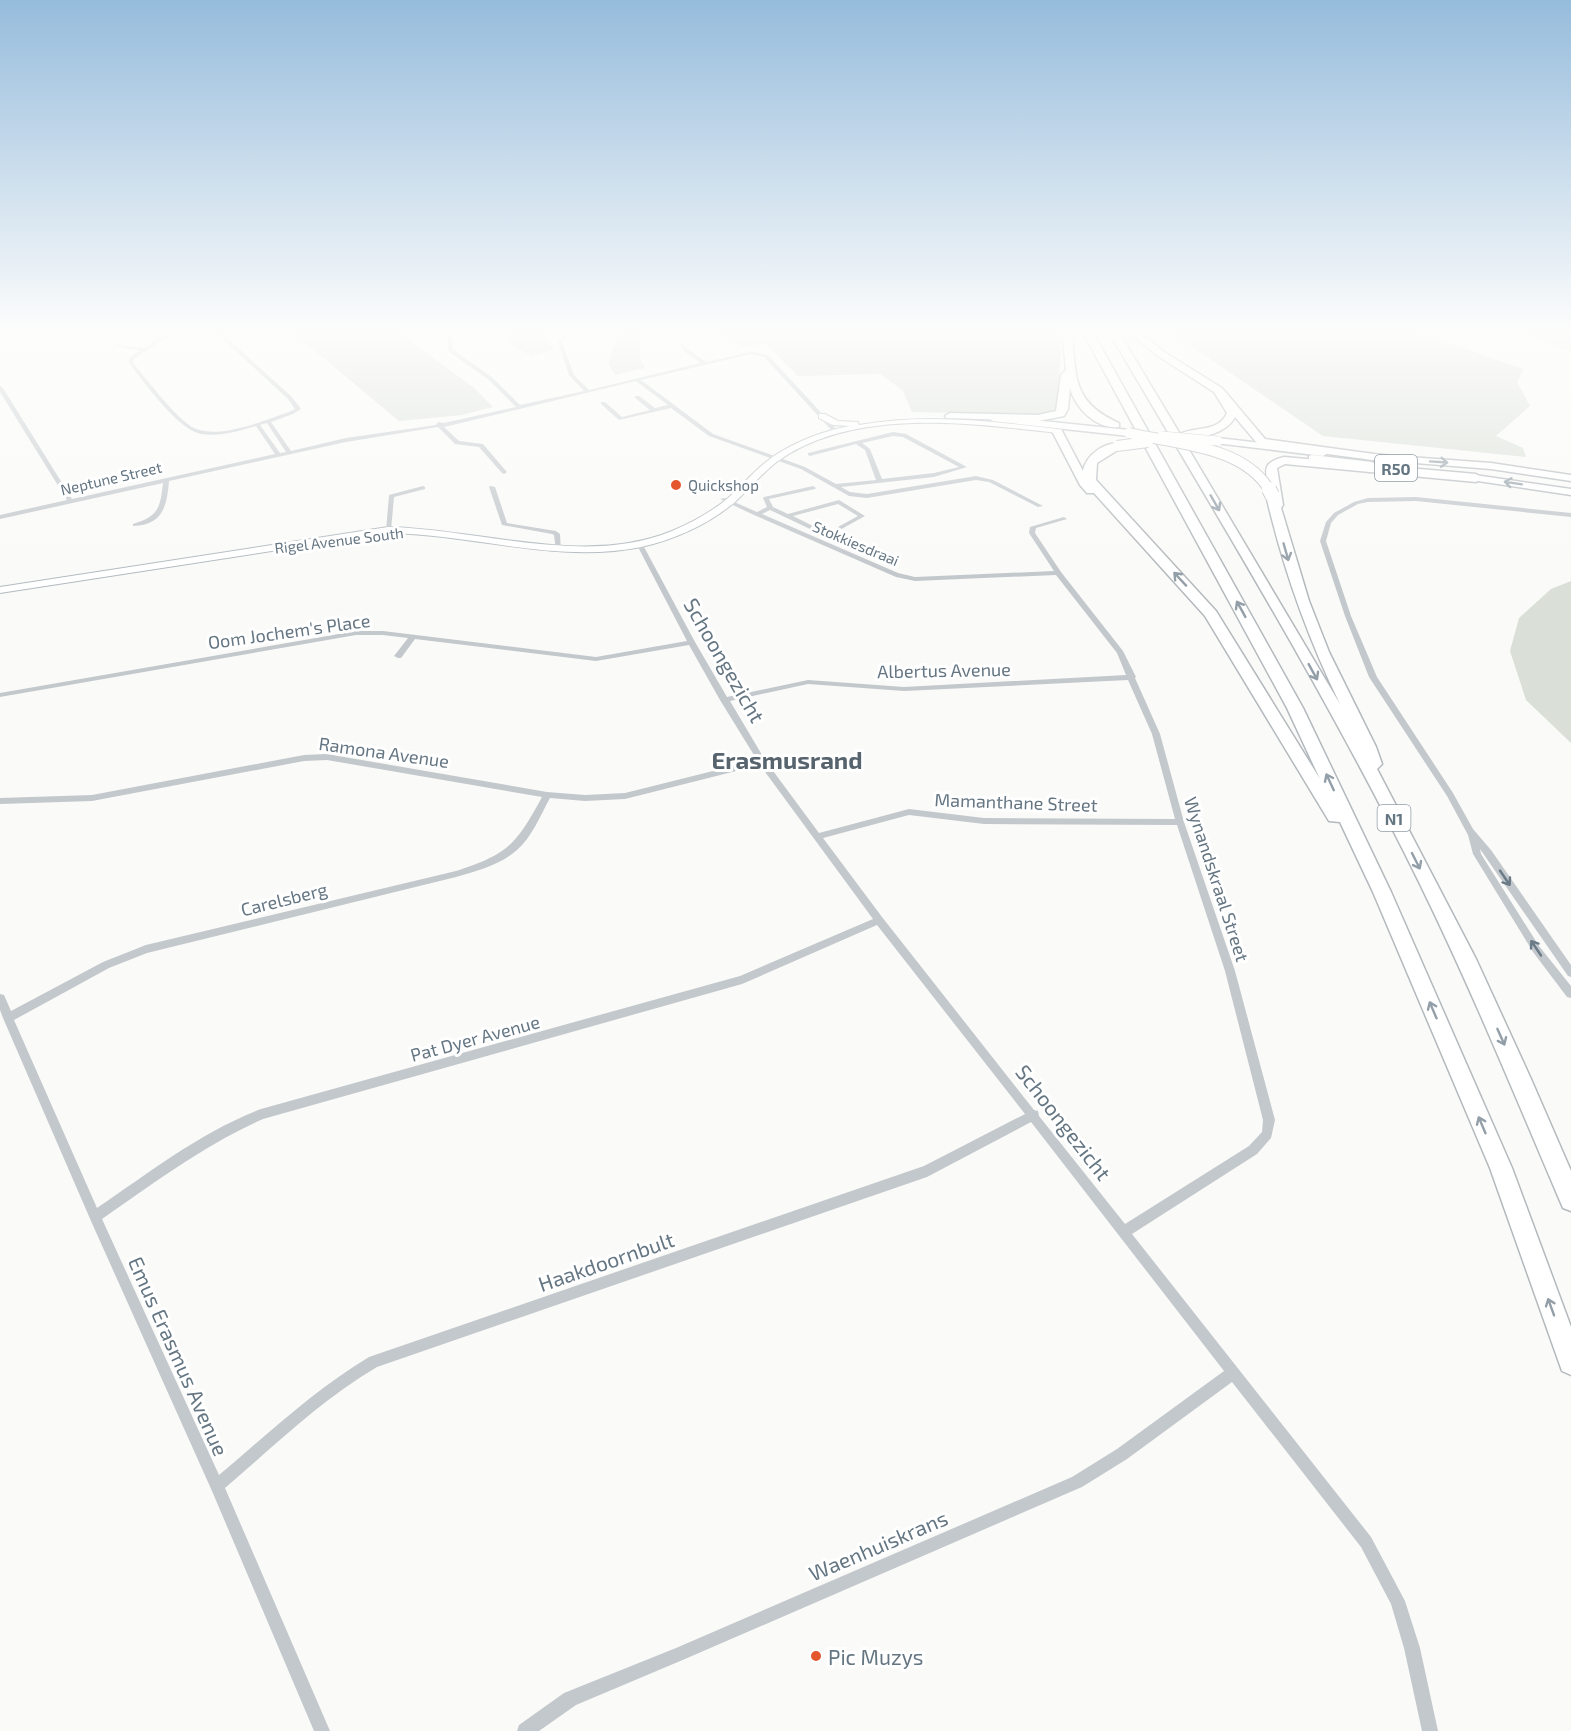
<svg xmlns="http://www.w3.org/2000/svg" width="1571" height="1731" font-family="'Exo 2',sans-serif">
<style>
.green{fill:#dadfd7}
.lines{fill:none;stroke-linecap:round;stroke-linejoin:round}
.stream{stroke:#bbc7cb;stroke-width:2}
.secondary-casing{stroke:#b3babf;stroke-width:2}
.primary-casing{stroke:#b5babe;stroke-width:3}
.motorway-casing{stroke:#b4b9bd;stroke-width:3}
.minor{fill:#c3c8cc;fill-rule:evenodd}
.secondary{fill:#fff;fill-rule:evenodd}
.primary{fill:#fff;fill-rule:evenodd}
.motorway{fill:#fff;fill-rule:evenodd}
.primary-bridge-casing{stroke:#b5babe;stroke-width:10;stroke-linecap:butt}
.motorway-bridge-far1-casing{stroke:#b4b9bd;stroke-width:12;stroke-linecap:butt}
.motorway-bridge-casing{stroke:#b4b9bd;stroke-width:16;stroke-linecap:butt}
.primary-bridge{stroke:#fff;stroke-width:9}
.motorway-bridge-far1{stroke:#fff;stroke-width:10}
.motorway-bridge{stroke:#fff;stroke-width:14}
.oneway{stroke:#939fa8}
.oneway2{stroke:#6a7a87}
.poi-dot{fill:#e4572e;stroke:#fff;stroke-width:2}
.labels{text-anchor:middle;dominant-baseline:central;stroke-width:6;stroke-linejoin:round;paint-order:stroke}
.far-street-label{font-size:15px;fill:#657683;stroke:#fff}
.far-poi-label{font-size:15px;fill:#657683;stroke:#fff;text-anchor:start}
.shield{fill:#fff;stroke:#939fa8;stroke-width:1.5}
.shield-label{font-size:16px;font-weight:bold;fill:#657683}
.street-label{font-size:18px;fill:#657683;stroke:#fff}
.near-street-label{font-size:21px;fill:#657683;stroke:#fff}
.near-poi-label{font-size:21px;fill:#657683;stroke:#fff;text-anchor:start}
.district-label{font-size:24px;font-weight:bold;fill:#57646e;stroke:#fff}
</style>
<rect width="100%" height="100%" fill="#fafaf8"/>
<path class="green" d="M289 329H394L473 387 493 407 462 415 399 421Z
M505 329H544L553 350 532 356C521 350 502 344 505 329Z
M620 329H645C639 343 636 354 645 368L615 375 608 363Z
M706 329H1059L1061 355 1056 409 1040 415 912 412 903 391 881 374 798 376 766 344 744 347Z
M1166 329H1408L1524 369 1517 382 1530 406 1496 436 1523 448 1526 457 1323 436Z
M1513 329H1571V352Z
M1571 581V743L1526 700 1510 651 1519 618 1551 589Z"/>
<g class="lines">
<path class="stream" d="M1547 329 1571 337"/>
<g class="secondary-casing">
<path id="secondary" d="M819 414H825L838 421 858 422 859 425C924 413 991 421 1057 429L1061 431 1057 433C970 423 854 407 778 461 762 473 749 489 735 502 709 524 674 540 641 547 557 564 472 534 388 533L0 593V587L388 527C481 529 584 567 672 531 691 523 711 512 727 499 743 485 756 468 774 456 797 441 823 431 850 426L833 425 819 418Z"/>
</g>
<g class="primary-casing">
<path id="primary" d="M995 416 1129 430 1134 433 1129 436 992 421 991 419Z
M1218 438 1323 450 1328 453 1323 456 1215 443 1213 441Z
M1368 454 1491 463 1571 475V481L1491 469 1365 459V455Z
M1312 455 1372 462 1377 465 1372 468 1309 460V456Z
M1461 473 1571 489V495L1458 478 1456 476Z"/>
</g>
<g class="motorway-casing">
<path id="motorway" d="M1062 329H1072C1076 375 1071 402 1119 423V427C1097 430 1075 408 1070 388L1068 409 1064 416 1038 421 946 418 945 416 950 413 1038 415 1056 411 1061 375 1066 370Z
M1081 329H1091L1303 708 1391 892 1512 1168 1571 1327V1375L1562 1371 1490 1168 1373 892 1340 822 1329 821 1205 616 1094 493H1087L1080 485 1052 431 1061 429 1083 471C1086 455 1105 441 1121 444V448L1097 463 1096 480 1216 611 1320 779 1287 708Z
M1107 329H1117L1180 434C1196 426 1218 433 1227 413L1214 392 1158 356 1125 329H1136L1164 352 1222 388 1265 439 1381 455 1387 458 1381 461 1267 446 1257 443 1235 417C1226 434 1200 439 1182 438L1340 704C1307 636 1283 569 1266 495L1269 492C1266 471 1260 463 1284 457L1476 474 1482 478 1476 482 1285 464 1277 468 1283 505 1281 508 1309 601 1329 652 1376 747 1382 764 1377 769 1476 959 1531 1079 1571 1171V1211L1563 1208C1516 1098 1471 988 1418 880 1325 691 1214 511 1107 329Z"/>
</g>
<path class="minor" d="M193 329H200L162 340 133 360V363C147 379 177 420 194 428 219 440 265 420 289 412L295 409 288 399 212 329H217L292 397 301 409 293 414 271 422 291 451 346 438 436 425 438 422 444 423 516 407 489 380 448 351V329H452V349L493 378 520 405 584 391 569 375 558 342C564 333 573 329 584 329L566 337 562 342 574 375 589 390 701 363 685 352 679 343 681 342 689 350 706 362 751 352 768 355 839 432V434H835L764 357 751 354 641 380 713 434 805 467 836 484 876 480 865 450 856 444 810 456 808 455V453L893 432 906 434 967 467 934 477 841 487 850 492 867 494 976 476 993 480 1043 506 1038 507 989 482 976 480 867 498 849 496 801 469 709 436 671 408 619 420 601 404V402H605L622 417 650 410 635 398V396H639L655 408 668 405 636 381 444 427 459 441 483 444 506 471 507 472 504 474 502 473 479 447 455 444 438 427 346 442 169 481C167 506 163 525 133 526V524C159 516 160 508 163 483L0 519V515L67 500 0 392V386L3 388 72 499 275 454 256 426C239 431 219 437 201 434 177 429 144 382 129 363V358L140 350 116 346 118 345 144 348 158 338ZM267 423 286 452 280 453 260 425ZM893 436 903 437 959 467 934 473 882 479 870 449 862 443Z
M423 486 425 487V489L394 497 391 530 386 531 389 495Z
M490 486 495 487 507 523 556 531 560 534 561 552 556 551 554 535 552 534 502 525 489 487Z
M813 486 816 488 815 489 769 499 773 507 788 514 839 500 865 516 827 537 770 510 762 514 898 573 915 577 1054 571 1029 533 1030 527 1064 517 1067 519 1036 528 1035 533 1061 572 1123 651 1136 677 1135 678 1160 734 1184 822 1235 971 1275 1120 1271 1138 1257 1154 1132 1234 1371 1537 1405 1601 1420 1648 1438 1731H1422L1404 1648 1391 1604 1361 1547 1232 1382 1127 1459 1082 1487 685 1659 576 1705 539 1731H517L519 1725 564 1693 676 1648 1072 1477 1117 1449 1224 1371 1031 1122 927 1177 377 1367C321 1400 274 1446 225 1488L330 1731H314L212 1491 91 1221 3 1018 0 1010V994L4 995 11 1011 103 962 146 945 456 871C508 854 516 845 542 797L327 760 304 761 92 801 0 804V798L92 795 304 755 327 754 547 792 585 795 625 793 757 760 720 700 689 645 596 661 415 639 401 658H398L394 656 408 638 383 635H356L0 697V693L356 631H383L596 657 687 641 637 545 640 543 643 545 695 642 727 697 808 680 904 687 1126 675 1117 653 1056 575 915 581 896 577 754 515 720 499 725 498 757 512 767 507 763 498 764 497ZM838 504 858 516 827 533 793 516ZM1128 680 1152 734 1175 819 984 818 909 809 819 833 765 760 730 701 808 684 904 691ZM760 765 873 919 740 976 261 1109C201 1132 150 1172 97 1208L14 1020 109 968 147 953 456 877C477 871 500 865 517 850 532 837 540 816 550 798L585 801 625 799ZM909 815 984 824 1177 825 1225 971 1263 1120 1262 1132 1249 1146 1125 1224 1039 1116 1038 1111 1034 1110 882 917 823 838ZM877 925 1025 1114 924 1166 369 1357C314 1390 268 1434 219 1475L102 1219C154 1183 204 1145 263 1119L742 984Z
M1416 497 1571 513V517L1416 501 1368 502 1358 504 1338 515 1331 523 1326 541 1351 616 1377 677 1453 793 1473 829 1491 850 1571 965V977L1568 976 1480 849 1481 854 1539 946 1571 986V998L1567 997 1533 952 1473 854 1468 835 1447 796 1369 677 1345 616 1320 541 1326 522 1334 513 1354 502 1368 498Z"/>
<use href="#secondary" class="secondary"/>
<use href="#primary" class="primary"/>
<use href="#motorway" class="motorway"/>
<g class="primary-bridge-casing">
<path id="primary-bridge" d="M1162 436 1218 441"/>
</g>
<g class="motorway-bridge-far1-casing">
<path id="motorway-bridge-far1" d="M1129 433C1174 444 1244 445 1270 491
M1117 446 1148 442"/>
</g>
<g class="motorway-bridge-casing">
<path id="motorway-bridge" d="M1269 489 1272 495"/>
</g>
<use href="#primary-bridge" class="primary-bridge"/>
<use href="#motorway-bridge-far1" class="motorway-bridge-far1"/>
<use href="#motorway-bridge" class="motorway-bridge"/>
</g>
<defs><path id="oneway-shaft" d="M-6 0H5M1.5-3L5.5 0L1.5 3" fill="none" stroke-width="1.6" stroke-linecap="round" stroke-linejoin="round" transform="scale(1.5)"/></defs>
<g class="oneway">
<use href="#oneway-shaft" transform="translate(1439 462) rotate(4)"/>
<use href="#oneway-shaft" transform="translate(1513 483) rotate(-171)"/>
<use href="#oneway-shaft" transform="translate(1215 503) rotate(60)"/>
<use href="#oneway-shaft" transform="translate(1286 552) rotate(74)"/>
<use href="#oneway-shaft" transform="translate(1180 579) rotate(-133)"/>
<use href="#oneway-shaft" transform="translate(1241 609) rotate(-119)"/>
<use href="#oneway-shaft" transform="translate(1313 672) rotate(61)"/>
<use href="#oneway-shaft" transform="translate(1330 782) rotate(-115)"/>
<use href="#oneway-shaft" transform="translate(1416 861) rotate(63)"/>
<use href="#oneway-shaft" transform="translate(1433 1010) rotate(-113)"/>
<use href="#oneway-shaft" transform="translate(1501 1037) rotate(66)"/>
<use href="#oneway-shaft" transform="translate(1482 1125) rotate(-113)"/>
<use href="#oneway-shaft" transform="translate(1551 1307) rotate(-110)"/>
</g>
<g class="oneway2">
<use href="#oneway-shaft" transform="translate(1505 878) rotate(56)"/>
<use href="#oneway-shaft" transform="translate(1536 948) rotate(-124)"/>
</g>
<linearGradient id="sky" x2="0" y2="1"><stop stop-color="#96bcdc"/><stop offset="0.58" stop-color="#fdfdfc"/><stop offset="1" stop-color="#fdfdfc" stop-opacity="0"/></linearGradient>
<rect width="1571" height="571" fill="url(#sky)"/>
<g class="poi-dot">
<circle cx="676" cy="485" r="6"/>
<circle cx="816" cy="1656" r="6"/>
</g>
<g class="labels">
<g class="far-street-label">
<text transform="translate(111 478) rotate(-13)">Neptune Street</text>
<text transform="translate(339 540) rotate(-7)">Rigel Avenue South</text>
<text transform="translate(856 543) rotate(23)">Stokkiesdraai</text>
</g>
<g class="far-poi-label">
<text x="688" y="485">Quickshop</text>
</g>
<g class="shield">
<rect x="1375" y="455" width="42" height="26" rx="4.5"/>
<rect x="1377.5" y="805" width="33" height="26" rx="4.5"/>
</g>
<g class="shield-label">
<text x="1396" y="468">R50</text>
<text x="1394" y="818">N1</text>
</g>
<g class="street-label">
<text transform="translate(289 631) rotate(-8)">Oom Jochem's Place</text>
<text transform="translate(944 670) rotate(-1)">Albertus Avenue</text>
<text transform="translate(384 752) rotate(8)">Ramona Avenue</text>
<text transform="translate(1016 802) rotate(2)">Mamanthane Street</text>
<text transform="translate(1217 879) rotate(72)">Wynandskraal Street</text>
<text transform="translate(284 899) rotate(-14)">Carelsberg</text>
<text transform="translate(475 1038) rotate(-15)">Pat Dyer Avenue</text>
</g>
<g class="near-street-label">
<text transform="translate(725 660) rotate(60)">Schoongezicht</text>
<text transform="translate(1064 1122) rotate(52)">Schoongezicht</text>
<text transform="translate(606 1261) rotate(-19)">Haakdoornbult</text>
<text transform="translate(179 1356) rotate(66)">Emus Erasmus Avenue</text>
<text transform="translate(878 1545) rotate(-23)">Waenhuiskrans</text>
</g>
<g class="near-poi-label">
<text x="828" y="1656">Pic Muzys</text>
</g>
<g class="district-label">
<text x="787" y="759">Erasmusrand</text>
</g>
</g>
</svg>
